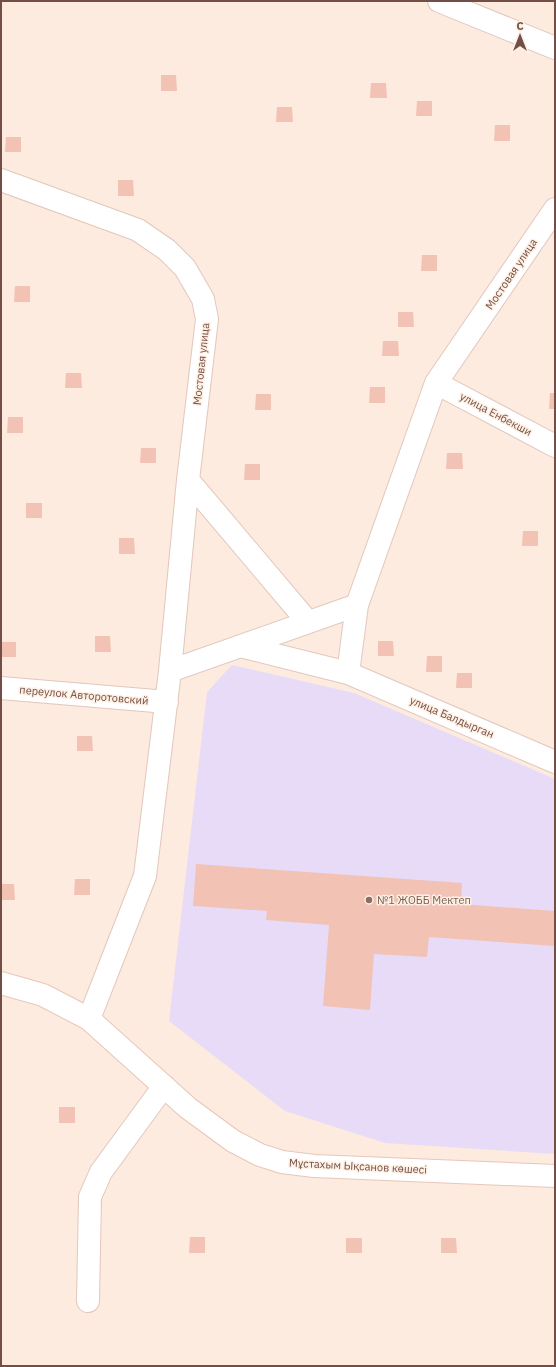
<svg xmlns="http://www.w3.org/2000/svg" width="556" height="1367" font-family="'IBM Plex Sans',sans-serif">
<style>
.education{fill:#e8dbf8}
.building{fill:#f2c2b5}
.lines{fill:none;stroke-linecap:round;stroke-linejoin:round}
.minor-casing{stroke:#e2c7bd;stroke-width:24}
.secondary-casing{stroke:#e7c7ba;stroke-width:24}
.minor{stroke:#fff;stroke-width:22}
.secondary{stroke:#fff;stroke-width:22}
.education-dot{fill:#8d6e63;stroke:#fff0e4;stroke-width:1.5}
.labels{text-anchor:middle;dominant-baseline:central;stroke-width:3;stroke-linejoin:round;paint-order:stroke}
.street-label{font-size:11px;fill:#724e46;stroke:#fff0e4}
.education-label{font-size:11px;fill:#785e54;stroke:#fff0e4;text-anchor:start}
</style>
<rect width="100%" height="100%" fill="#fcebde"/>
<path class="education" d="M232 665 354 693 555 779V1154L385 1143 285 1111 169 1021 207 692Z"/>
<path class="building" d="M161 75H176L177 91H161Z
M371 83H386L387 98H370Z
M417 101H432V116H416Z
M277 107H292L293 122H276Z
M495 125H510V141H494Z
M6 137H21V152H5Z
M118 180H133L134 196H118Z
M422 255H437V271H421Z
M15 286H30V302H14Z
M398 312H413L414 327H398Z
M383 341H398L399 356H382Z
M66 373H81L82 388H65Z
M370 387H385V403H369Z
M550 393H555V409H549Z
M256 394H271V410H255Z
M8 417H23V433H7Z
M141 448H156V463H140Z
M447 453H462L463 469H446Z
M245 464H260V480H244Z
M26 503H42V518H26Z
M523 531H538V546H522Z
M119 538H134L135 554H119Z
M95 636H110L111 652H95Z
M378 641H393L394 656H378Z
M1 642H16V657H1Z
M427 656H442V672H426Z
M457 673H472V688H456Z
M77 736H92L93 751H77Z
M196 864 462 883 461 904 555 911V946L429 937 427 957 374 954 370 1010 323 1006 329 925 266 920 267 911 193 906Z
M75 879H90V895H74Z
M1 884H14L15 900H1Z
M59 1107H75V1123H59Z
M190 1237H205V1253H189Z
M346 1238H362V1253H346Z
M441 1238H456L457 1253H441Z"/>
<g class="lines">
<g class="minor-casing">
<path id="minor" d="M439 1 555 48
M1 180 138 230 167 250 185 268 203 299 207 319 188 480 170 671
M436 383 555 446
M188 480 308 622
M240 646 348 673 357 605 436 383 555 209
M348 673 555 762
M1 688 167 702
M89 1019 145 876 170 671 357 605
M88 1301 90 1197 101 1172 164 1086"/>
</g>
<g class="secondary-casing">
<path id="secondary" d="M1 983 43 995 89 1019 188 1108 233 1141 260 1155 282 1162 314 1166 555 1176"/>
</g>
<use href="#minor" class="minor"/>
<use href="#secondary" class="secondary"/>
</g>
<circle class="education-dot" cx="369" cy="900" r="4"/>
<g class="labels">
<g class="street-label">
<text transform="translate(511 274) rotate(-56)">Мостовая улица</text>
<text transform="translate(201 364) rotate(-84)">Мостовая улица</text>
<text transform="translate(496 414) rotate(28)">улица Енбекши</text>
<text transform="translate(84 695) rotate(5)">переулок Авторотовский</text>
<text transform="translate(452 717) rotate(23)">улица Балдырган</text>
<text transform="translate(358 1166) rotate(3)">Мұстахым Ықсанов көшесі</text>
</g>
<g class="education-label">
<text x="377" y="900">№1 ЖОББ Мектеп</text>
</g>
</g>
<rect width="556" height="1367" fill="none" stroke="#724e46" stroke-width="4"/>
<g transform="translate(520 36)" stroke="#fff0e4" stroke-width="3" paint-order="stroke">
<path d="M0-3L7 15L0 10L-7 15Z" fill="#724e46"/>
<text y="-6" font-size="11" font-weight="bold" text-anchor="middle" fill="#724e46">С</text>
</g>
</svg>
